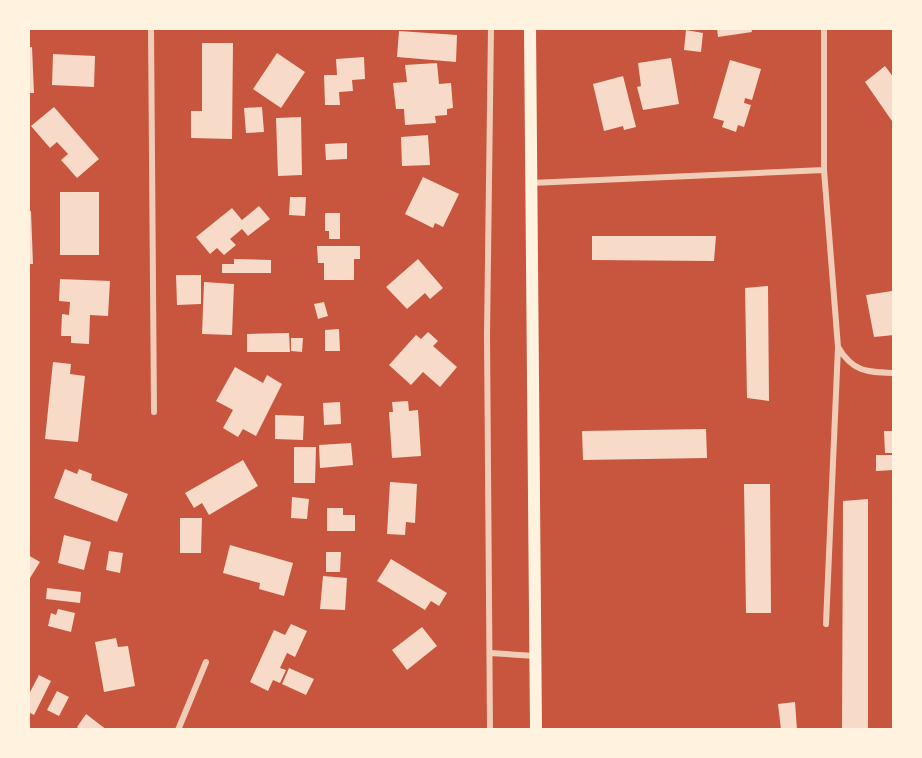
<svg xmlns="http://www.w3.org/2000/svg" width="922" height="758" font-family="'Fira Sans',sans-serif">
<style>
.building{fill:#f7dbc8}
.lines{fill:none;stroke-linecap:round;stroke-linejoin:round}
.minor{stroke:#f1ccb7;stroke-width:6}
.secondary{stroke:#fff3e0;stroke-width:12}
</style>
<rect width="100%" height="100%" fill="#c8553d"/>
<path class="building" d="M717 28H751L752 32 718 37Z
M686 30 703 33 701 52 684 50Z
M399 31 457 35 456 62 397 57Z
M202 43H233L232 139 191 138V111H202Z
M28 47H32L34 93H28Z
M277 53 305 72 281 108 253 89Z
M53 54 95 56 94 87 52 85Z
M364 57 365 79 352 80 353 91 339 92 340 105H325L324 75H337L336 59Z
M671 58 679 104 643 110 637 87 641 86 638 63Z
M730 60 761 69 752 100 745 98 744 103 751 105 744 127 738 125 736 132 722 127 724 121 713 118Z
M437 63 439 84 451 83 453 108 447 109V115L435 116 436 123 405 125 404 109H396L393 83 407 82 405 65Z
M885 66 894 78V124L865 82Z
M623 76 636 127 624 130 623 126 604 131 593 84Z
M54 107 99 159 77 178 61 160 68 154 57 142 50 148 31 126Z
M262 107 264 132 246 133 244 108Z
M301 117 302 175 278 176 276 118Z
M428 135 430 165 402 166 401 137Z
M347 143V159L326 160 325 144Z
M423 177 459 194 443 227 435 223 433 228 405 214Z
M60 192H99V255H60Z
M290 197H306L305 216 289 215Z
M259 206 270 219 248 236 242 229 230 239 236 245 224 255 217 248 210 254 196 237 232 208 242 220Z
M28 211H31L33 264H28Z
M325 213H340V239H329V231H325Z
M592 236H716L714 261 592 260Z
M317 246H360V259H354V280H324V263H318Z
M234 259 271 260V273H222V264H234Z
M418 259 443 288 430 299 425 293 407 309 386 287Z
M176 275H201V304L177 305Z
M60 279 110 281 108 316 90 315 89 344 71 343V336H61L62 314 69 315 70 302 59 301Z
M204 282 234 284 232 335 202 334Z
M768 286 769 401 747 398 745 288Z
M892 291 894 335 874 337 866 295Z
M324 302 328 316 318 319 314 304Z
M339 329 340 351H325V330Z
M428 332 438 341 433 346 457 367 440 387 423 372 411 385 389 365 416 335 421 339Z
M289 333 290 352H247V334Z
M291 338H303L302 352 291 351Z
M53 362 71 364 70 374 85 376 78 442 45 439Z
M235 367 263 383 267 375 282 384 256 436 243 429 238 437 223 428 233 410 216 401Z
M408 401 409 411 418 410 421 456 392 458 389 412H393L392 402Z
M340 402 341 424 324 425 323 403Z
M275 415 304 416 303 440 275 439Z
M706 429 707 458 583 460 582 431Z
M884 431H894V453H885Z
M351 443 353 465 320 468 319 445Z
M294 447H316L315 483H294Z
M876 455H894V470L876 471Z
M243 460 258 486 209 515 202 503 194 508 185 493Z
M65 469 77 474 79 469 92 474 91 480 128 494 117 522 54 498Z
M390 482 417 484 415 523 406 522 405 535 387 534Z
M744 484H770L771 613H746Z
M292 497 309 499 307 519 291 518Z
M868 499V730H842L843 501Z
M327 508H343V515H355V531H327Z
M180 518H202L201 553H180Z
M64 535 91 542 84 570 58 563Z
M230 545 293 563 284 596 259 589 260 583 223 573Z
M109 551 123 553 120 573 106 570Z
M326 552H341L340 572H326Z
M28 555 40 562 30 578 28 577Z
M391 559 447 593 439 606 431 601 425 610 377 581Z
M323 576 347 578 345 610 320 609Z
M47 588 81 592 80 603 46 599Z
M58 609 75 613 71 632 48 626 51 613 56 615Z
M291 624 307 631 295 657 287 653 280 668 286 670 280 683 273 680 268 691 250 682 274 630 285 635Z
M422 627 437 646 407 670 392 650Z
M116 638 118 647 128 646 135 686 104 692 95 642Z
M289 668 314 679 306 695 282 684Z
M39 675 51 681 34 715 28 712V696Z
M57 691 69 697 59 716 47 710Z
M795 702 797 730H781L778 704Z
M86 714 107 730H81L77 727Z"/>
<g class="lines">
<path class="minor" d="M151 28 154 412
M824 28V170L838 347 826 624
M531 183 824 170
M838 347C853 372 866 372 894 373
M490 653 535 656
M178 730 206 662
M490 730 487 335 491 28"/>
<path class="secondary" d="M530 28 536 730"/>
</g>
<rect width="922" height="758" fill="none" stroke="#fff3e0" stroke-width="60"/>
</svg>
